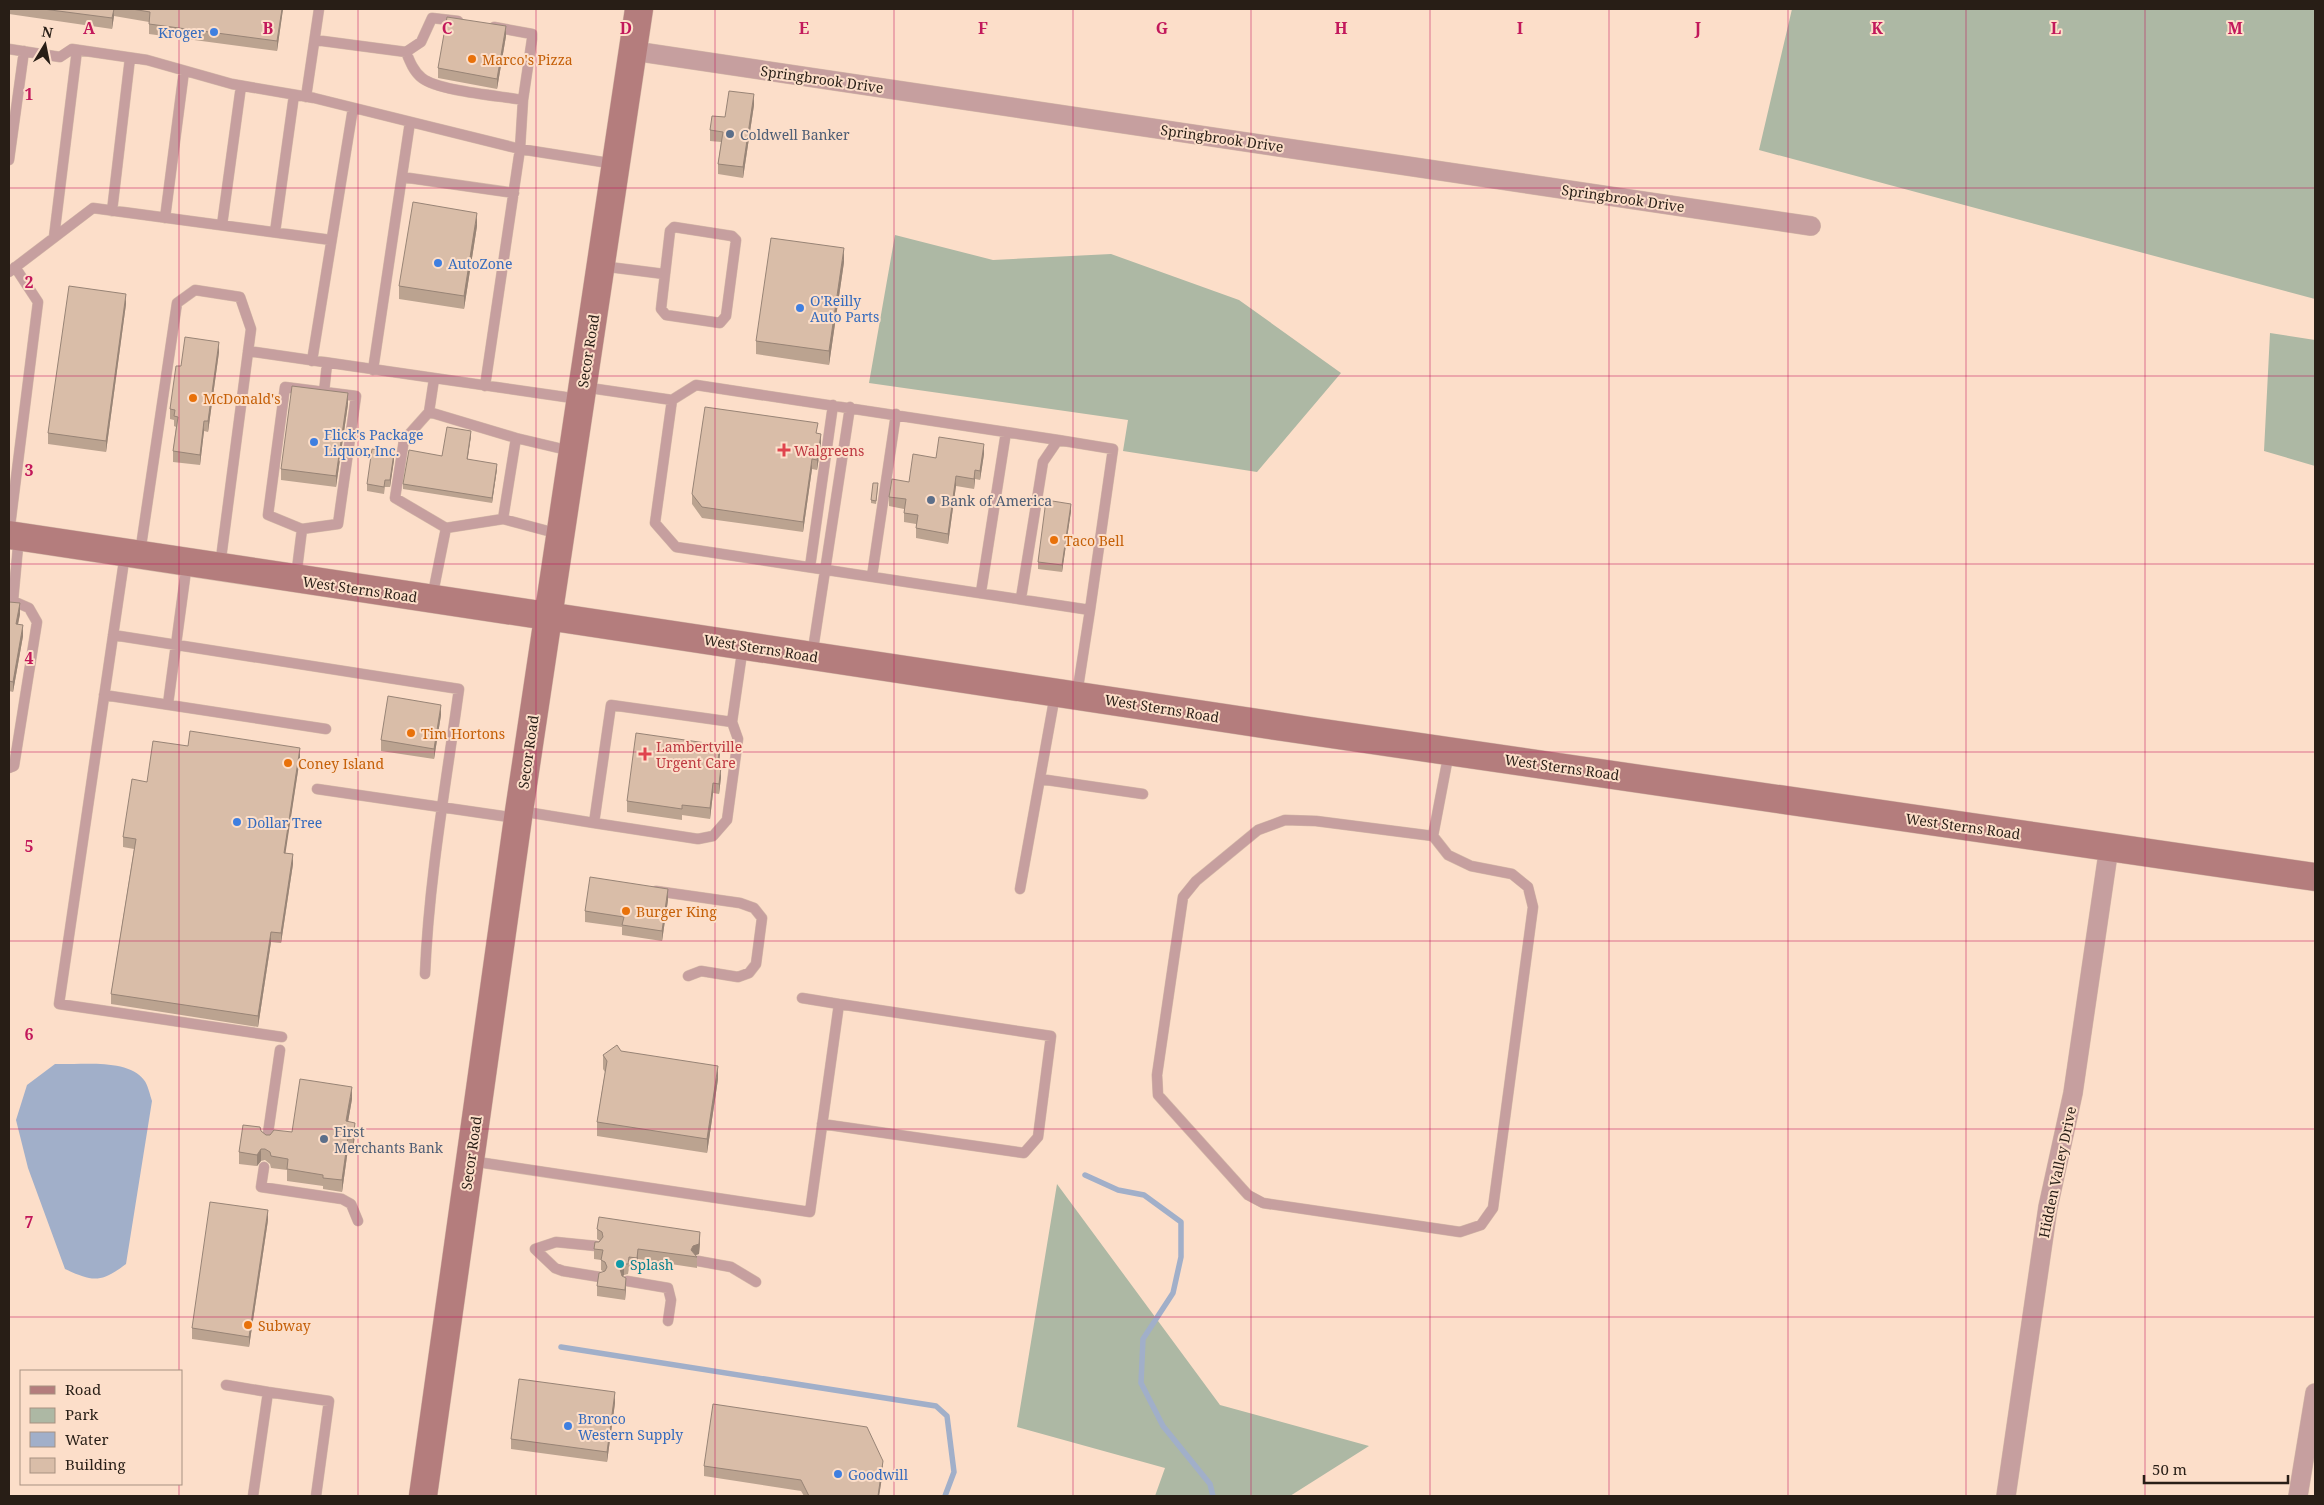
<svg xmlns="http://www.w3.org/2000/svg" width="2324" height="1505" font-family="'Noto Serif',serif">
<style>
.green{fill:#adb8a4}
.water{fill:#a1afc9}
.lines{fill:none;stroke-linecap:round;stroke-linejoin:round}
.stream{stroke:#a1afc9;stroke-width:5.5}
.lane-casing{stroke:#d6bba9;stroke-width:11}
.street-casing{stroke:#d6bba9;stroke-width:20}
.secondary-casing{stroke:#d6bba9;stroke-width:29}
.lane{stroke:#c69f9f;stroke-width:10}
.street{stroke:#c69f9f;stroke-width:19}
.secondary{stroke:#b47d7d;stroke-width:28}
.wall{fill:#bba390}
.shaded-wall{fill:#988476}
.building{fill:#d9bda8;stroke:#988476}
.grid{fill:none;stroke:#c2185b;stroke-width:1;stroke-opacity:0.55}
.shop-dot{fill:#3f7fe0;stroke:#fcdec9;stroke-width:2}
.food-dot{fill:#e8710a;stroke:#fcdec9;stroke-width:2}
.service-dot{fill:#5c6f8a;stroke:#fcdec9;stroke-width:2}
.health-dot{fill:#e0444e;stroke:#fcdec9;stroke-width:2}
.culture-dot{fill:#0f9aa8;stroke:#fcdec9;stroke-width:2}
.labels{text-anchor:middle;dominant-baseline:central;stroke-width:4;stroke-linejoin:round;paint-order:stroke}
.shop-label{font-size:14px;fill:#366cbe;stroke:#fcdec9;text-anchor:start}
.food-label{font-size:14px;fill:#c56008;stroke:#fcdec9;text-anchor:start}
.street-label{font-size:14px;fill:#281e16;stroke:#fcdec9}
.service-label{font-size:14px;fill:#4e5e75;stroke:#fcdec9;text-anchor:start}
.health-label{font-size:14px;fill:#be3a42;stroke:#fcdec9;text-anchor:start}
.culture-label{font-size:14px;fill:#0d838f;stroke:#fcdec9;text-anchor:start}
.grid-label{font-size:16px;text-anchor:middle;font-weight:bold;fill:#c2185b;stroke:#fcdec9;stroke-width:4;stroke-linejoin:round;paint-order:stroke}
</style>
<rect width="100%" height="100%" fill="#fcdec9"/>
<path class="green" d="M1792 9H2315V299L1759 150Z
M895 235 993 260 1111 254 1239 300 1341 373 1257 472 1123 451 1128 420 869 383Z
M2270 333 2315 340V466L2264 451Z
M1057 1184 1220 1405 1369 1446 1290 1496H1155L1165 1468 1017 1427Z"/>
<path class="water" d="M55 1064C80 1065 128 1058 144 1080 148 1085 150 1095 152 1101L126 1264C101 1283 93 1282 65 1269L28 1168 16 1120 27 1085Z"/>
<g class="lines">
<path class="stream" d="M1085 1175 1118 1190 1144 1195 1181 1222V1257L1173 1293 1143 1339 1141 1383 1163 1426 1210 1484 1213 1496
M561 1347 936 1406 947 1416 954 1472 945 1496"/>
<g class="lane-casing">
<path id="lane" d="M315 40 406 52 421 42 432 18 458 21
M9 49 60 57 72 49 147 60 232 84 314 98 520 149 615 164
M406 52C410 62 414 72 422 78 438 91 501 96 523 100
M306 97 319 9
M9 160 24 51
M402 177 514 193
M112 211 130 58
M165 218 184 71
M222 225 241 86
M674 227 732 236 736 240 726 316 720 323 666 315 661 309 670 231Z
M275 232 294 95
M54 237 77 50
M601 266 664 274
M9 272 93 208 331 240
M248 351 579 399
M312 361 353 108
M373 370 410 122
M434 379 429 412 404 440 395 498 446 528
M485 386 520 149 523 100 532 39V34L494 27
M285 387 356 396 338 524 302 529 268 515Z
M583 387 672 400 655 523 676 547 1090 610 1077 694
M324 392 327 364
M672 400 696 385 1058 440
M429 412 516 438
M503 519 559 534
M9 534 38 302 15 267
M140 553 177 303 195 290 240 297 251 329 220 566
M125 554 59 1004 282 1037
M810 567 833 405
M872 576 896 414
M296 577 302 529
M981 592 1006 432
M432 598 446 528 503 519 516 438 571 451
M1021 598 1043 462 1058 440 1113 449 1090 610
M113 635 459 689C446 784 429 878 425 974
M812 656 850 407
M104 695 326 729
M168 704 187 563
M9 768 14 766 37 622 29 608 13 601 19 536
M1040 779 1143 794
M317 789 516 818
M520 811 594 823 611 705 732 722 743 646
M594 823 698 839 713 836 727 820 738 739 732 722
M1433 836 1448 855 1471 866 1512 874 1528 887 1533 907 1493 1208 1481 1225 1460 1232 1263 1203 1248 1195 1158 1095 1157 1075 1183 897 1196 881 1258 830 1285 820 1316 821 1433 836 1449 752
M1020 889 1055 695
M656 891 740 903 754 908 762 918 756 964 749 973 738 977 701 971 688 976
M822 1124 1024 1153 1038 1137 1051 1036 839 1004
M267 1140 280 1050
M471 1161 810 1212 839 1004 802 998
M264 1167 261 1187 342 1199 351 1204 358 1221
M596 1246 556 1242 535 1249 555 1268 563 1271 600 1277
M698 1261 731 1267 756 1282
M627 1281 668 1288 671 1300 668 1321
M226 1385 268 1392
M253 1496 268 1392 329 1401 316 1496"/>
</g>
<g class="street-casing">
<path id="street" d="M634 51 1811 226
M2006 1496 2048 1207 2073 1093 2109 847
M2298 1496 2315 1393"/>
</g>
<g class="secondary-casing">
<path id="secondary" d="M9 535 1310 731 2315 877
M423 1496 518 818 639 9"/>
</g>
<use href="#lane" class="lane"/>
<use href="#street" class="street"/>
<use href="#secondary" class="secondary"/>
</g>
<path class="wall" d="M9 9H283L277 51 149 34V22L114 16 112 29 9 14Z
M506 36 497 89 438 78V68Z
M754 105 743 178 718 174V164L721 142 710 141V130L725 117Z
M477 226 464 309 399 299V286Z
M844 262 829 365 756 354V341Z
M126 304 106 452 48 444V433Z
M219 352 208 432 204 431 200 465 173 462V451L176 427 174 426V420L170 419V409L181 366Z
M348 404 336 487 281 480V469Z
M818 433 821 444 817 470 812 469 803 532 702 518 692 504V494Z
M471 436 467 459 497 469 492 503 403 489V484L442 456Z
M984 454 980 480 975 479 974 489 956 486 948 544 916 538V524L904 522V509L889 506V497L909 482 936 458Z
M394 460 390 487H385L384 494 367 491V484Z
M878 487 876 504 871 503V500Z
M1071 511 1062 572 1038 569V562Z
M9 602 20 614 18 624 23 636 13 692 9 691Z
M441 715 434 759 381 751V740Z
M188 746 300 758 285 853 293 864 281 943 271 942 258 1027 111 1004V994L134 849 123 847V837L147 782Z
M720 755 719 767 721 777 719 794 713 793 710 819 682 815V820L627 812V801Z
M668 900 662 941 622 935V927L585 922V911Z
M621 1051 718 1079 707 1153 597 1136V1122L605 1072 603 1069V1055Z
M352 1099 348 1122 355 1134 353 1150 348 1149 342 1192 323 1189V1186L287 1181V1170L271 1168 270 1164 265 1160 261 1161 257 1166 239 1164V1152L261 1131 266 1135 292 1132Z
M268 1220 249 1347 192 1339V1328Z
M597 1229 700 1243 699 1254 695 1255 697 1257V1268L638 1259 637 1269 629 1268 628 1274 624 1275 623 1276 626 1288 625 1300 597 1296V1286L604 1272 601 1270V1260L594 1259V1249L600 1241 597 1239Z
M615 1403 607 1462 511 1449V1439Z
M704 1466 883 1471 879 1496H804L801 1491 704 1476Z"/>
<path class="shaded-wall" d="M114 9V16L112 29V18Z
M282 9H283L277 51V41Z
M506 26V36L497 89V79Z
M754 94V105L743 178V167Z
M477 213V226L464 309V296Z
M844 248V262L829 365V351Z
M126 294V304L106 452V441Z
M219 342V352L208 432V421Z
M348 393V404L336 487V476Z
M204 421V431L200 465V455Z
M471 431V436L467 464V459Z
M821 434V444L817 470V460Z
M984 444V454L980 480V471Z
M394 453V460L390 487V480Z
M812 459V469L803 532V522Z
M497 464V469L492 503V498Z
M975 470V479L974 489V479Z
M956 476V486L948 544V534Z
M1071 504V511L1062 572V565Z
M20 603V614L16 634V624Z
M23 625V636L13 692V682Z
M441 705V715L434 759V749Z
M720 745V755L717 777V767Z
M300 748V758L284 863V853Z
M721 767V777L719 794V784Z
M713 783V793L710 819V808Z
M293 854V864L281 943V933Z
M668 889V900L662 941V931Z
M271 932V942L258 1027V1016Z
M718 1066V1079L707 1153V1139Z
M352 1087V1099L346 1133V1121Z
M355 1123V1134L353 1150V1138Z
M348 1137V1149L342 1192V1180Z
M261 1149V1161L257 1166V1155Z
M268 1210V1220L249 1347V1337Z
M700 1232V1243L699 1254 693 1256 691 1250Z
M638 1249V1259L637 1269V1258Z
M624 1264V1275L620 1279V1269Z
M626 1278V1288L625 1300V1290Z
M615 1392V1403L607 1462V1452Z
M883 1461V1471L879 1496H878Z"/>
<path class="building" d="M43 9H114L112 18Z
M132 9H282L277 41 149 24 150 12Z
M447 17 506 26 497 79 438 68Z
M729 91 754 94 743 167 718 164 723 132 710 130 712 116 725 117Z
M413 202 477 213 464 296 399 286Z
M771 238 844 248 829 351 756 341Z
M69 286 126 294 106 441 48 433Z
M185 337 219 342 208 421H204L200 455 173 451 178 417 174 416 175 410 170 409 176 366H181Z
M292 386 348 393 336 476 281 469Z
M705 407 818 423 816 433 821 434 817 460 812 459 803 522 702 507 692 494Z
M447 427 471 431 467 459 497 464 492 498 403 484 409 450 442 456Z
M939 437 984 444 980 471 975 470 974 479 956 476 948 534 916 528 918 515 904 513 906 499 889 497 892 479 909 482 913 454 936 458Z
M372 449 394 453 390 480H385L384 487 367 484Z
M873 483H878L876 501 871 500Z
M1046 500 1071 504 1062 565 1038 562Z
M9 602 20 603 16 624 23 625 13 682 9 681Z
M388 696 441 705 434 749 381 740Z
M190 731 300 748 284 853 293 854 281 933 271 932 258 1016 111 994 136 839 123 837 132 779 147 782 153 741 188 746Z
M636 733 720 745 717 767H721L719 784 713 783 710 808 682 805V809L627 801Z
M590 877 668 889 662 931 622 925 624 917 585 911Z
M617 1045 621 1051 718 1066 707 1139 597 1122 607 1061 603 1055Z
M300 1079 352 1087 346 1121 355 1123 353 1138 348 1137 342 1180 323 1178V1175L287 1169 288 1159 271 1156 270 1152 265 1149H261L257 1155 239 1152 243 1125 260 1127 261 1131 266 1135H270L274 1130 292 1132Z
M210 1202 268 1210 249 1337 192 1328Z
M599 1217 700 1232 699 1244 693 1246 691 1250 697 1257 638 1249 637 1258 629 1257 628 1264H624L620 1269 622 1276 626 1278 625 1290 597 1286 599 1273 605 1271 607 1267 605 1262 601 1260 603 1250 594 1249 595 1242H599L603 1237 602 1232 597 1229Z
M519 1379 615 1392 607 1452 511 1439Z
M713 1404 867 1427 883 1461 878 1496H809L801 1480 704 1466Z"/>
<path class="grid" d="M179 9V1371M358 9V1496M536 9V1496M715 9V1496M894 9V1496M1073 9V1496M1251 9V1496M1430 9V1496M1609 9V1496M1788 9V1496M1966 9V1496M2145 9V1496M9 188H2315M9 376H2315M9 564H2315M9 752H2315M9 941H2315M9 1129H2315M9 1317H2315M179 1484V1496"/>
<g class="shop-dot">
<circle cx="214" cy="32" r="5"/>
<circle cx="438" cy="263" r="5"/>
<circle cx="800" cy="308" r="5"/>
<circle cx="314" cy="442" r="5"/>
<circle cx="237" cy="822" r="5"/>
<circle cx="568" cy="1426" r="5"/>
<circle cx="838" cy="1474" r="5"/>
</g>
<g class="food-dot">
<circle cx="472" cy="59" r="5"/>
<circle cx="193" cy="398" r="5"/>
<circle cx="1054" cy="540" r="5"/>
<circle cx="411" cy="733" r="5"/>
<circle cx="288" cy="763" r="5"/>
<circle cx="626" cy="911" r="5"/>
<circle cx="248" cy="1325" r="5"/>
</g>
<g class="service-dot">
<circle cx="730" cy="134" r="5"/>
<circle cx="931" cy="500" r="5"/>
<circle cx="324" cy="1139" r="5"/>
</g>
<g class="health-dot">
<path d="M781.5 442.5h5v5h5v5h-5v5h-5v-5h-5v-5h5z"/>
<path d="M642.5 746.5h5v5h5v5h-5v5h-5v-5h-5v-5h5z"/>
</g>
<circle class="culture-dot" cx="620" cy="1264" r="5"/>
<g class="labels">
<g class="shop-label">
<text x="204" y="32" text-anchor="end">Kroger</text>
<text x="448" y="263">AutoZone</text>
<text x="810" y="300">O'Reilly<tspan x="810" dy="16">Auto Parts</tspan></text>
<text x="324" y="434">Flick's Package<tspan x="324" dy="16">Liquor, Inc.</tspan></text>
<text x="247" y="822">Dollar Tree</text>
<text x="578" y="1418">Bronco<tspan x="578" dy="16">Western Supply</tspan></text>
<text x="848" y="1474">Goodwill</text>
</g>
<g class="food-label">
<text x="482" y="59">Marco's Pizza</text>
<text x="203" y="398">McDonald's</text>
<text x="1064" y="540">Taco Bell</text>
<text x="421" y="733">Tim Hortons</text>
<text x="298" y="763">Coney Island</text>
<text x="636" y="911">Burger King</text>
<text x="258" y="1325">Subway</text>
</g>
<g class="street-label">
<text transform="translate(822 79) rotate(8)">Springbrook Drive</text>
<text transform="translate(1222 138) rotate(8)">Springbrook Drive</text>
<text transform="translate(1623 198) rotate(8)">Springbrook Drive</text>
<text transform="translate(588 351) rotate(-81)">Secor Road</text>
<text transform="translate(360 589) rotate(8)">West Sterns Road</text>
<text transform="translate(761 648) rotate(9)">West Sterns Road</text>
<text transform="translate(1162 708) rotate(9)">West Sterns Road</text>
<text transform="translate(528 752) rotate(-82)">Secor Road</text>
<text transform="translate(1562 767) rotate(8)">West Sterns Road</text>
<text transform="translate(1963 826) rotate(8)">West Sterns Road</text>
<text transform="translate(471 1153) rotate(-82)">Secor Road</text>
<text transform="translate(2057 1172) rotate(-78)">Hidden Valley Drive</text>
</g>
<g class="service-label">
<text x="740" y="134">Coldwell Banker</text>
<text x="941" y="500">Bank of America</text>
<text x="334" y="1131">First<tspan x="334" dy="16">Merchants Bank</tspan></text>
</g>
<g class="health-label">
<text x="794" y="450">Walgreens</text>
<text x="656" y="746">Lambertville<tspan x="656" dy="16">Urgent Care</tspan></text>
</g>
<g class="culture-label">
<text x="630" y="1264">Splash</text>
</g>
</g>
<g class="grid-label">
<text x="89" y="34">A</text>
<text x="268" y="34">B</text>
<text x="447" y="34">C</text>
<text x="626" y="34">D</text>
<text x="804" y="34">E</text>
<text x="983" y="34">F</text>
<text x="1162" y="34">G</text>
<text x="1341" y="34">H</text>
<text x="1520" y="34">I</text>
<text x="1698" y="34">J</text>
<text x="1877" y="34">K</text>
<text x="2056" y="34">L</text>
<text x="2235" y="34">M</text>
<text x="29" y="100">1</text>
<text x="29" y="288">2</text>
<text x="29" y="476">3</text>
<text x="29" y="664">4</text>
<text x="29" y="852">5</text>
<text x="29" y="1040">6</text>
<text x="29" y="1228">7</text>
</g>
<rect width="2324" height="1505" fill="none" stroke="#281e16" stroke-width="20"/>
<rect x="20" y="1370" width="162" height="115" fill="#fcdec9" stroke="#a79181"/>
<rect x="30" y="1386" width="25" height="8" fill="#b47d7d" stroke="#a79181"/>
<text x="65" y="1395" font-size="15" fill="#281e16">Road</text>
<rect x="30" y="1408" width="25" height="15" fill="#adb8a4" stroke="#a79181"/>
<text x="65" y="1420" font-size="15" fill="#281e16">Park</text>
<rect x="30" y="1432" width="25" height="15" fill="#a1afc9" stroke="#a79181"/>
<text x="65" y="1445" font-size="15" fill="#281e16">Water</text>
<rect x="30" y="1458" width="25" height="15" fill="#d9bda8" stroke="#a79181"/>
<text x="65" y="1470" font-size="15" fill="#281e16">Building</text>
<g transform="translate(45 45) rotate(10)" stroke="#fcdec9" stroke-width="4" paint-order="stroke">
<path d="M0-4L9 19L0 12L-9 19Z" fill="#281e16"/>
<text y="-8" font-size="14" font-weight="bold" text-anchor="middle" fill="#281e16">N</text>
</g>
<path d="M2144 1475v8h144v-8" fill="none" stroke="#281e16" stroke-width="2.5"/>
<text x="2152" y="1475" font-size="15" fill="#281e16" stroke="#fcdec9" stroke-width="4" paint-order="stroke">50 m</text>
</svg>
